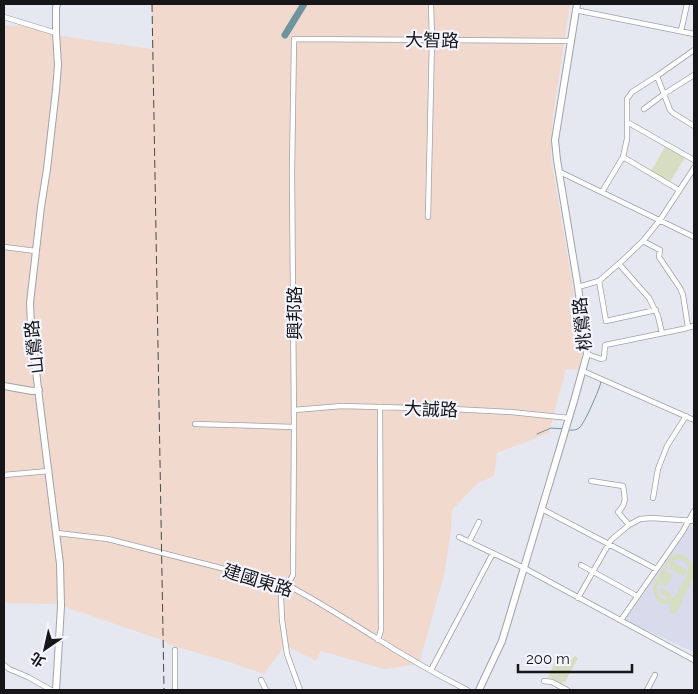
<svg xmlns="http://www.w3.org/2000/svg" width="698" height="694" font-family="Raleway,'Noto Sans TC',sans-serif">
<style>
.built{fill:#d8dbeb}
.industrial{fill:#f1d9ce}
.green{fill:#d6ddc1;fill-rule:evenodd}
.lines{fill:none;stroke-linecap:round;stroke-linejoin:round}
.stream{stroke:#6e949e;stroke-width:1}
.river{stroke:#6e949e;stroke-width:7}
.street-casing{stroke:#a0a2aa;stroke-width:6}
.secondary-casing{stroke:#a0a2aa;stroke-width:8}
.street{stroke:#fff;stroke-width:4.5}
.secondary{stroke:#fff;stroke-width:6}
.rail{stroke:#494a4e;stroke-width:1;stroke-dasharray:8 4;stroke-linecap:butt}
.labels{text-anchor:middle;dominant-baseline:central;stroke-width:4.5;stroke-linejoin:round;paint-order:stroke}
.street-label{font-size:18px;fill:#161619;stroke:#f4f5fe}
</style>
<rect width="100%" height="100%" fill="#e6e8f1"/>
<path class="built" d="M690 525H694V652L624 620Z"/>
<path class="industrial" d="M152 4H570L553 116 551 158 583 348 579 370 566 369 549 433 497 453 494 476 477 484 452 510 451 530 444 575 419 664 384 669 321 651 316 661 285 645 264 674 232 663 167 644V642L57 604 4 603V26L27 25 61 36 152 49Z"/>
<path class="green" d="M666 145 686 156 669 183 650 173Z
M675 554C684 554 688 557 692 565L694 561V577L675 615 669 612 672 604 668 605 659 603 656 599 652 586 670 557ZM678 559C694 563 688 574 682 584 679 591 677 596 670 599L672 594 662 588 659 593 670 599H662L658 595 657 587 659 583 666 587 673 575 665 571 670 562 672 561 669 568 684 577 687 570 672 561Z
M575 656 578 658 565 682 561 683 548 677 555 662 566 665Z"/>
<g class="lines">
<path class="stream" d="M568 430C572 430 575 431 579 428 584 425 600 388 601 382
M537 434 551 428 564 429"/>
<path class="river" d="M285 35 304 4"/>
<g class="street-casing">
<path id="street" d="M575 10 694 34
M4 17 56 33
M681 31 687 4
M657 76 670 110 673 113 694 126
M644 109 664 94 694 75
M627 122 694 160
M623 157 679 190
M560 172 694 237
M602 192 623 157 627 139V99L632 92 657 76 694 50
M428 217 432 40 431 4
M643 241 660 250 659 257 680 288 683 295 688 327
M4 247 36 251
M619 264 649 298 658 316 662 333
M599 281 606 321 656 310
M578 287 599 281 623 260 643 241 660 220 694 168
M587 354 601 359 604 358 605 345 683 329 694 326
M583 371 694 420
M294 410 342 406 452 409 511 412 569 418
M195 424 294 427
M4 475 49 471
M591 481 623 486C625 497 627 504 618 512L629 525
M653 498 658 469 667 446 686 416
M542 509 656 569
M57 533 108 539 287 585C318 601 347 620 376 638 406 657 436 674 467 690
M459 537 524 568 694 660
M469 542 479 522
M581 565 637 596
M578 598 611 540 629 525 640 519 652 518 694 521
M621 620 683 531 694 511
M378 640 381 630 380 407
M4 665 9 669 28 677 51 690
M431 670 493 553
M261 680 266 690
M544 681 552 682 567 690
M175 690V650
M300 690 287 654 282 620 281 597 293 575 294 427 292 173 294 39 570 41
M647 690 655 675"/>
</g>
<g class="secondary-casing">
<path id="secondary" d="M4 386 32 391 39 390
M56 690 61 606 60 564 39 397 31 326 30 303 41 207 47 169 56 90 58 65 56 33V8L57 4
M479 690 502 641 574 401 587 354 578 287 557 160 555 140 577 4"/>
</g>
<use href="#street" class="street"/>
<use href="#secondary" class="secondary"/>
<path class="rail" d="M152 4 164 690"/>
</g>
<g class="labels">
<g class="street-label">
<text transform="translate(432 40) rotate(1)">大智路</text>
<text transform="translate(294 313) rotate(-90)">興邦路</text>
<text transform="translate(582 324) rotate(-96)">桃鶯路</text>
<text transform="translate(34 347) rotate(-96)">山鶯路</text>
<text transform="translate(431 409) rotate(2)">大誠路</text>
<text transform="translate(258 580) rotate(17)">建國東路</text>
</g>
</g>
<rect width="698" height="694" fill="none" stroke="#161619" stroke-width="10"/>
<g transform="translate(45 649) rotate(214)" stroke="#f4f5fe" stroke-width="4" paint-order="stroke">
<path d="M0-4L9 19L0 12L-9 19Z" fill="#161619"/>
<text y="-8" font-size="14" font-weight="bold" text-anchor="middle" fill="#161619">北</text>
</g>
<path d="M518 664v8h114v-8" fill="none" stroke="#161619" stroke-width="2.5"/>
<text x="526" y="664" font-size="15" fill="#161619" stroke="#f4f5fe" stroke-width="4" paint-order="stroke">200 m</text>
</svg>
